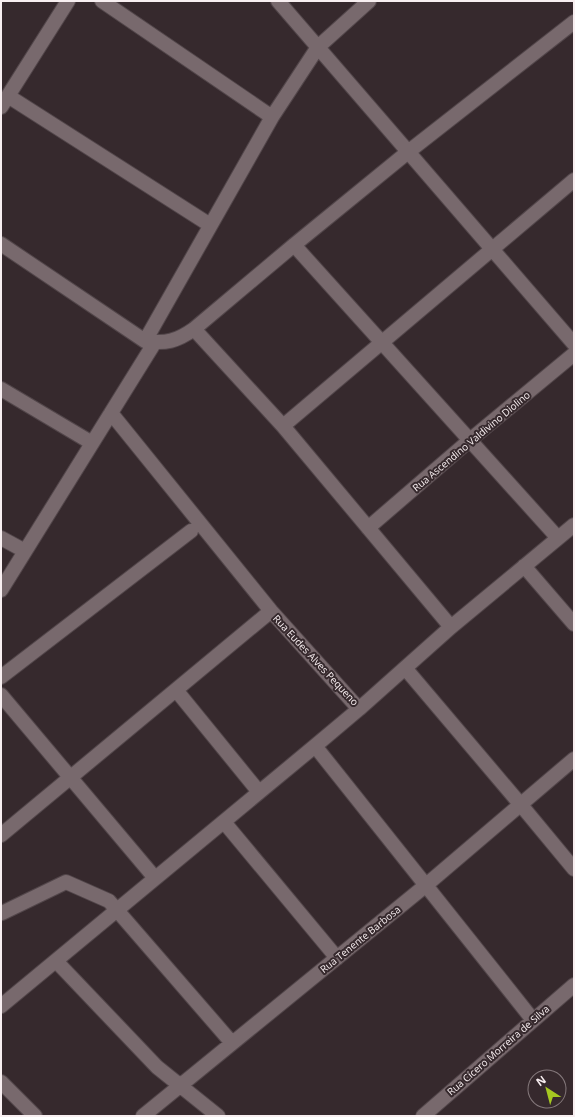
<svg xmlns="http://www.w3.org/2000/svg" width="575" height="1117" font-family="'Open Sans',sans-serif">
<style>
.lines{fill:none;stroke-linecap:round;stroke-linejoin:round}
.street-casing{stroke:#52464a;stroke-width:16}
.street{stroke:#78696d;stroke-width:14}
.labels{text-anchor:middle;dominant-baseline:central;stroke-width:4;stroke-linejoin:round;paint-order:stroke}
.street-label{font-size:10px;fill:#f8eff1;stroke:#36292d}
</style>
<rect width="100%" height="100%" fill="#36292d"/>
<g class="lines">
<g class="street-casing">
<path id="street" d="M102 1 272 117
M278 1 574 344
M8 96 210 225
M1 107 68 1
M1 244 145 341C166 344 177 341 194 329L294 245 408 152 574 22
M294 245 558 538
M194 329 283 426 451 627
M145 341 272 117 318 47 369 1
M1 389 92 443
M111 413 271 611 359 709 451 627 574 525
M283 426 574 180
M368 528 470 440 574 354
M1 538 25 551
M524 566 574 624
M1 590 155 342
M405 668 521 805 574 869
M1 677 191 531
M176 690 259 792
M1 695 155 878
M315 746 533 1020
M224 822 337 958
M1 835 271 611
M1 912 2 913 66 882 109 901 232 1043
M56 961 157 1067 218 1116
M1 1006 315 746 359 709
M1 1082 35 1116
M143 1116 425 886 574 759
M423 1116 574 985"/>
</g>
<use href="#street" class="street"/>
</g>
<g class="labels">
<g class="street-label">
<text transform="translate(471 441) rotate(-40)">Rua Ascendino Valdivino Diolino</text>
<text transform="translate(316 660) rotate(47)">Rua Eudes Alves Pequeno</text>
<text transform="translate(360 939) rotate(-39)">Rua Tenente Barbosa</text>
<text transform="translate(498 1050) rotate(-41)">Rua Cícero Morreira de Silva</text>
</g>
</g>
<rect width="575" height="1117" fill="none" stroke="#f8eff1" stroke-width="4"/>
<g transform="translate(547 1089) rotate(324)"><circle r="19" fill="#36292d" stroke="#84787b"/>
<path d="M0-3L7 15L0 10L-7 15Z" fill="#a6c821"/>
<text y="-6" font-size="11" font-weight="bold" text-anchor="middle" fill="#f8eff1">N</text>
</g>
</svg>
